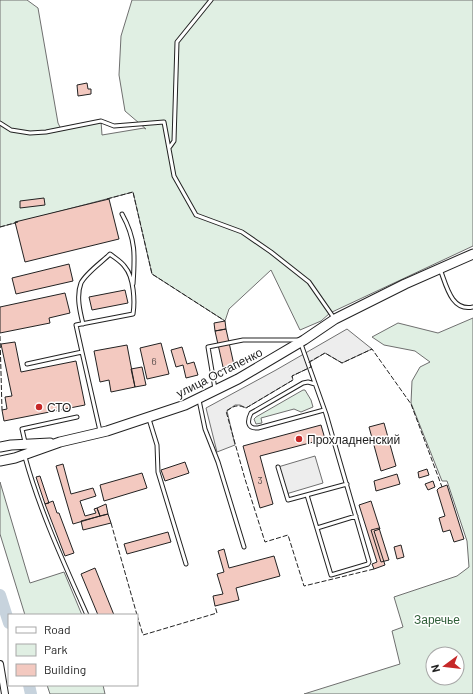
<svg xmlns="http://www.w3.org/2000/svg" width="473" height="694" font-family="Barlow,sans-serif">
<style>
.green{fill:#e0efe3;stroke:#6f6f6f;fill-rule:evenodd}
.parking{fill:#ededed;stroke:#6f6f6f}
.lines{fill:none;stroke-linecap:round;stroke-linejoin:round}
.river{stroke:#c7d3dd;stroke-width:12}
.building{fill:#f3c9c0;stroke:#222}
.service-casing{stroke:#222;stroke-width:5}
.minor-casing{stroke:#222;stroke-width:8}
.primary-casing{stroke:#222;stroke-width:11}
.service{stroke:#fff;stroke-width:3}
.minor{stroke:#fff;stroke-width:6}
.primary{stroke:#fff;stroke-width:9}
.fence{stroke:#222;stroke-width:1;stroke-dasharray:5 2;stroke-linecap:butt}
.poi-dot{fill:#c62828;stroke:#fff;stroke-width:1.5}
.labels{text-anchor:middle;dominant-baseline:central;stroke-width:3;stroke-linejoin:round;paint-order:stroke}
.number-label{font-size:10px;fill:#564c4a}
.street-label{font-size:12px;fill:#222;stroke:#fff}
.poi-label{font-size:12px;fill:#222;stroke:#fff;text-anchor:start}
.park-label{font-size:12px;fill:#2f5e38;stroke:#fff}
</style>
<rect width="100%" height="100%" fill="#fff"/>
<path class="green" d="M0 0H27L38 8 58 123 61 129 101 121 102 135 144 128 146 129 125 111 119 75 121 36 132 0H473V246L330 313 321 321 300 330 271 270 229 309 225 321 152 274 133 192 0 227Z
M473 318V694H304L400 664 392 631 403 627 394 597 457 576 469 567 467 541 447 481H442L411 403 412 381 420 367 430 362 415 351 384 345 372 337 398 323 438 333ZM433 654H457V678H433Z
M303 390H305L311 400 313 407 301 412 294 409 261 418 262 423 256 424 254 419 256 417Z
M0 482 30 583 64 572 82 615H25L0 534Z
M47 685H103L105 694H50Z"/>
<path class="parking" d="M347 329 372 349 342 363 325 353 310 362 311 367 292 376 293 380 246 408 240 405H235L227 411 235 445 217 452 206 408 276 370Z
M315 456 323 483 286 494 278 467Z"/>
<g class="lines">
<path class="river" d="M0 595 9 623
M29 685 31 694"/>
</g>
<path class="building" d="M87 83 88 89H91V94L78 96 77 85Z
M44 198 45 205 20 208V201Z
M109 199 119 239 25 262 15 222Z
M69 264 73 281 16 294 12 278Z
M125 290 128 303 92 310 89 297Z
M65 293 70 313 49 318 50 323 0 333V307Z
M225 321 226 329 215 331 214 323Z
M226 329 234 365 223 367 215 331Z
M15 342 21 372 76 361 85 405 4 421 2 410 7 409 5 397 12 396 1 344Z
M161 343 169 374 147 379 140 348Z
M127 345 135 387 111 392 109 380 100 382 94 351Z
M182 347 187 364 194 362 198 375 186 378 183 365 176 367 171 350Z
M142 367 146 385 135 387 131 369Z
M384 423 396 466 381 471 369 427Z
M321 425 325 439 260 456 273 504 260 508 243 446Z
M185 462 189 473 165 481 161 470Z
M63 464 71 494 93 488 96 496 80 501 85 516 96 513 94 509 97 508 100 516 73 524 56 466Z
M427 469 429 475 419 478 418 472Z
M142 473 147 488 104 501 100 485Z
M397 474 400 484 376 491 374 481Z
M40 476 49 503 45 504 36 477Z
M433 481 435 487 428 490 425 484Z
M447 485 464 539 454 542 450 530 443 532 439 518 445 516 437 490 439 488Z
M53 501 57 513H59L74 553 65 556 45 504Z
M371 501 380 529 374 531 385 565 374 569 372 564 377 562 359 505Z
M106 504 108 514 100 516 97 508Z
M108 514 111 523 83 530 81 521Z
M379 528 389 560 381 562 371 530Z
M168 532 171 542 127 554 124 544Z
M401 545 404 557 397 559 394 547Z
M224 549 229 568 274 556 280 576 236 588 239 600 215 606 213 596 223 594 217 574 224 572 218 551Z
M95 568 114 615H98L81 574Z"/>
<g class="lines">
<g class="service-casing">
<path id="service" d="M0 123 11 130 30 133 46 132 101 121 114 126 164 122 174 176 196 215 242 232 271 252 309 282 334 318
M169 148 174 141 177 42 211 0
M122 214C136 239 135 256 133 284
M440 269C446 284 451 312 473 307
M301 344 326 414 369 562 368 564 331 575 307 495
M82 352 76 325 133 314C135 302 134 277 125 267 122 262 115 258 110 254 102 262 86 273 81 283 76 296 80 312 83 324
M27 364 82 352 100 431
M315 384 308 382 303 383 251 413C247 421 247 429 258 428L324 410
M215 389 208 347 243 340H299
M199 400 205 429 218 462 244 547
M149 419 157 445 158 472 186 564
M25 442 22 429 77 417
M25 457C40 512 64 563 87 615
M278 467 288 500 347 484
M317 528 356 516"/>
</g>
<g class="minor-casing">
<path id="minor" d="M0 664 5 694"/>
</g>
<g class="primary-casing">
<path id="primary" d="M0 447 11 445 50 443
M0 461 15 458 60 442 107 431 185 405 238 379 304 340 335 319 405 284 473 254"/>
</g>
<use href="#service" class="service"/>
<use href="#minor" class="minor"/>
<use href="#primary" class="primary"/>
<path class="fence" d="M107 199 133 192 152 274 225 321
M0 227 18 222
M0 336 2 410
M111 523 137 615
M374 569 304 586 288 535 265 542 245 479 226 411C234 406 237 404 246 408L293 380 292 376 311 367 309 362 325 353 342 363 372 349 411 404 442 487
M137 615 143 635 217 613 215 606"/>
</g>
<g class="poi-dot">
<circle cx="39" cy="407" r="4"/>
<circle cx="299" cy="439" r="4"/>
</g>
<g class="labels">
<g class="number-label">
<text x="154" y="361">6</text>
<text x="260" y="480">3</text>
</g>
<g class="street-label">
<text transform="translate(219 372) rotate(-27)">улица Остапенко</text>
</g>
<g class="poi-label">
<text x="47" y="407">СТО</text>
<text x="307" y="439">Прохладненский</text>
</g>
<g class="park-label">
<text x="437" y="619">Заречье</text>
</g>
</g>
<rect x="8" y="614" width="130" height="72" fill="#ffffff" stroke="#a7a7a7"/>
<rect x="16" y="627" width="20" height="6" fill="#ffffff" stroke="#a7a7a7"/>
<text x="44" y="634" font-size="12" fill="#222222">Road</text>
<rect x="16" y="644" width="20" height="12" fill="#e0efe3" stroke="#a7a7a7"/>
<text x="44" y="654" font-size="12" fill="#222222">Park</text>
<rect x="16" y="664" width="20" height="12" fill="#f3c9c0" stroke="#a7a7a7"/>
<text x="44" y="674" font-size="12" fill="#222222">Building</text>
<g transform="translate(445 666) rotate(255)"><circle r="19" fill="#ffffff" stroke="#a7a7a7"/>
<path d="M0-3L7 15L0 10L-7 15Z" fill="#c62828"/>
<text y="-6" font-size="11" font-weight="bold" text-anchor="middle" fill="#222222">N</text>
</g>
</svg>
